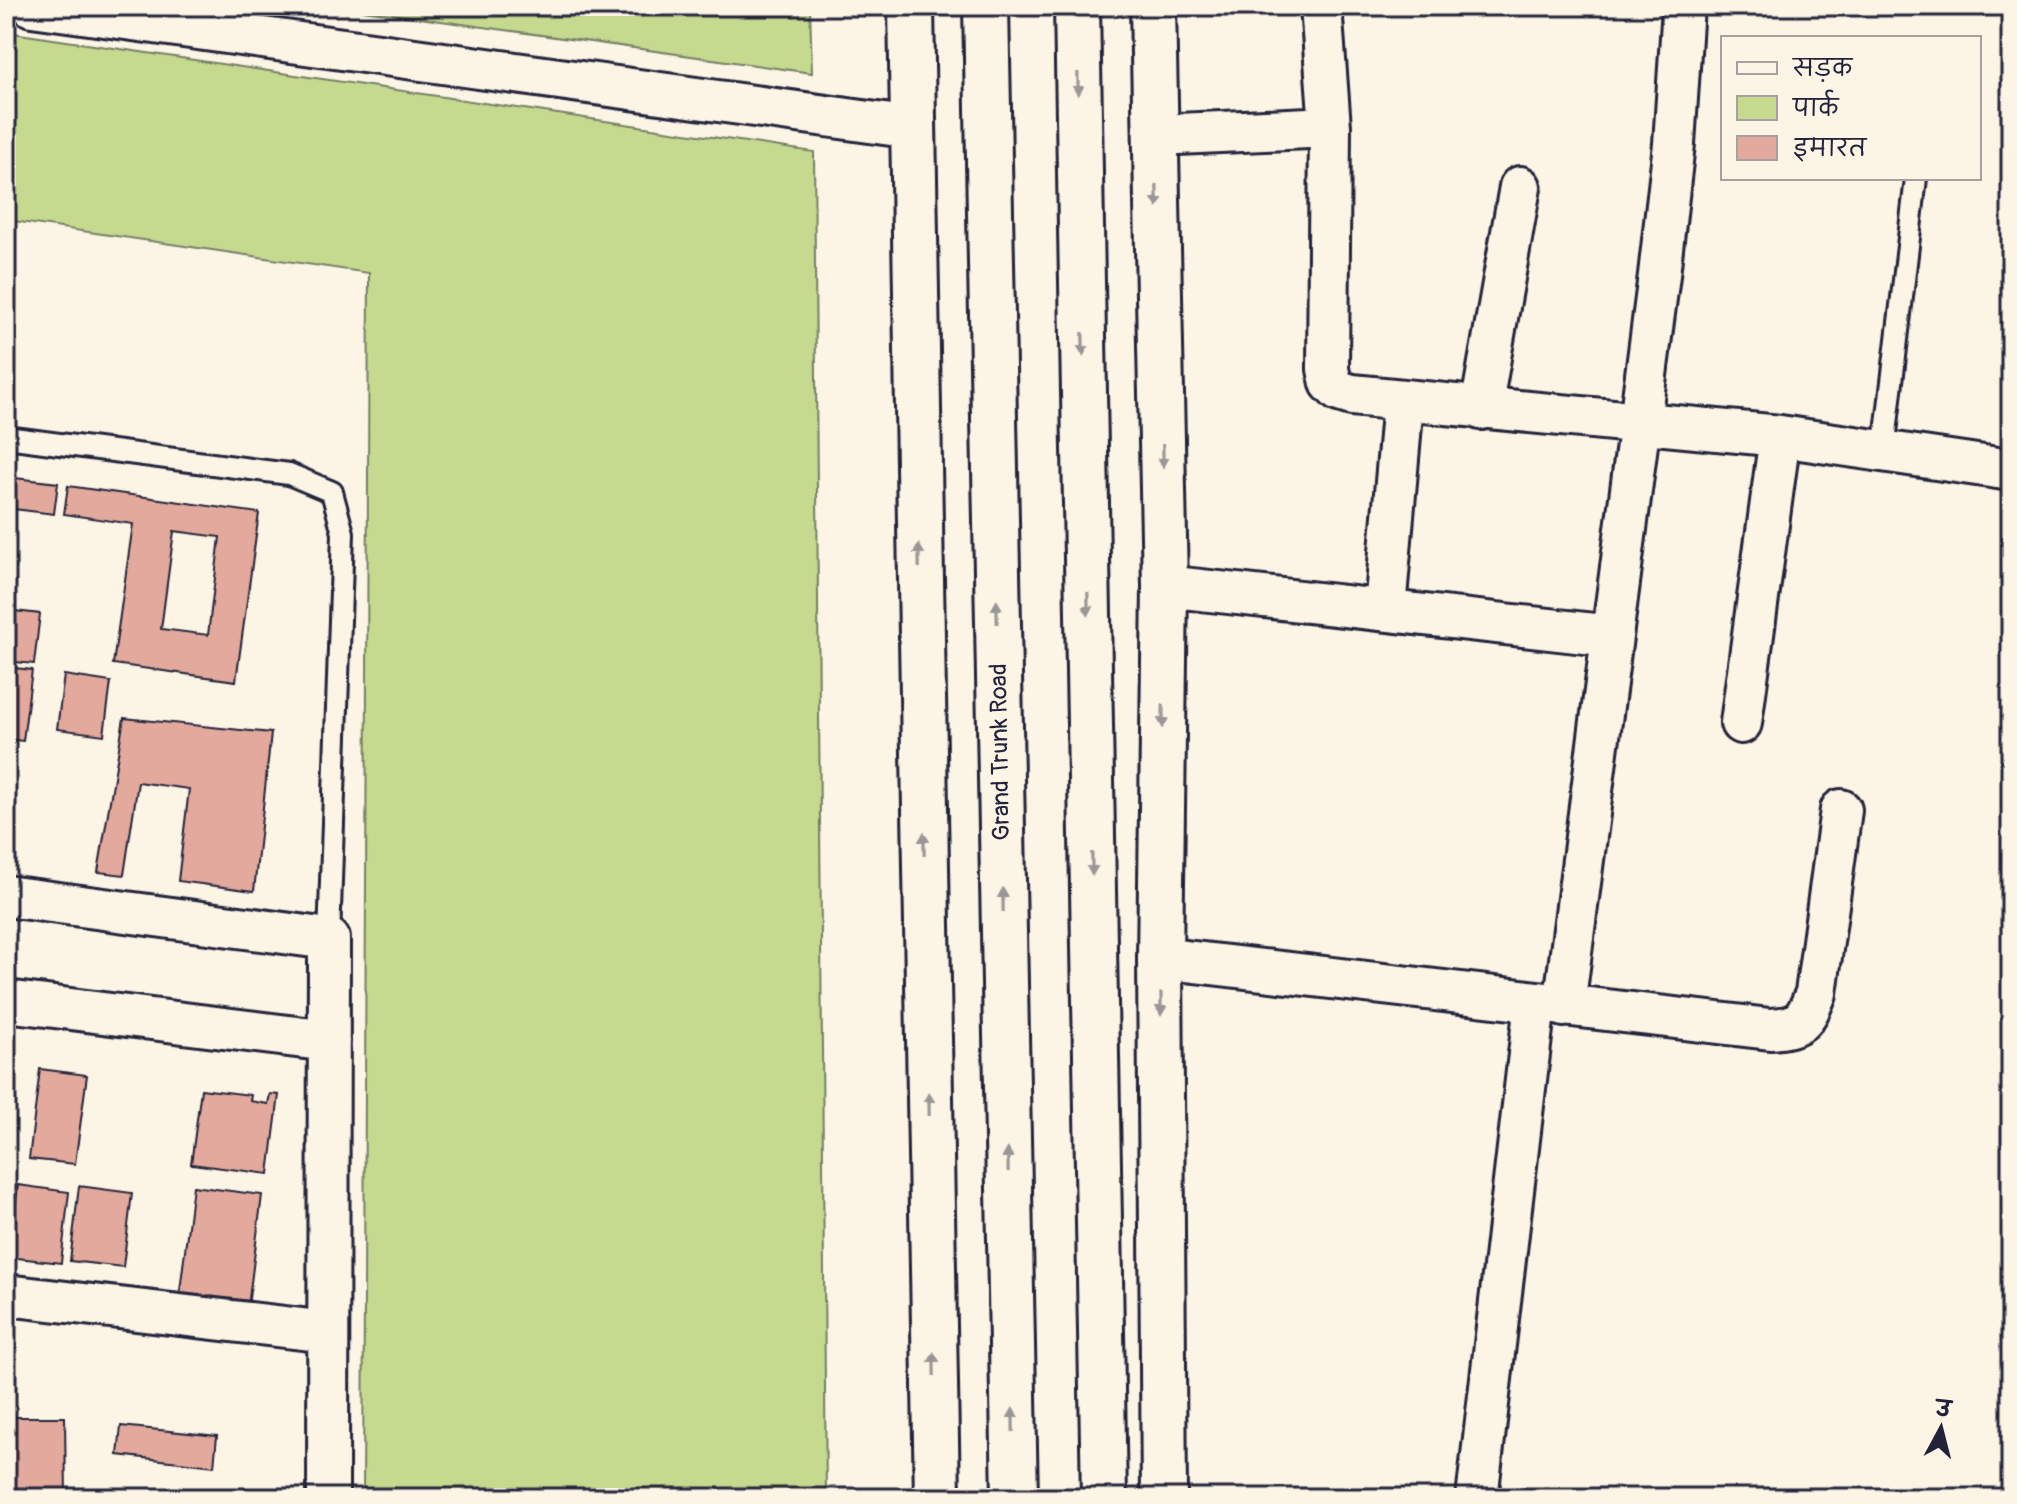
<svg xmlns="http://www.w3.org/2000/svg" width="2017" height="1504" font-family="Pangolin,'Playpen Sans Deva',sans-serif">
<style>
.green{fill:#c5da8f;stroke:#747e65;stroke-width:2}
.building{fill:#e2a99c;stroke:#22223b;stroke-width:2;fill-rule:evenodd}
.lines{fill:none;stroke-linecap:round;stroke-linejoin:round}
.lane-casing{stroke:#22223b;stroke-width:26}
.street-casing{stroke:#22223b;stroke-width:46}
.secondary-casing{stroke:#22223b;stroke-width:50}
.highway-casing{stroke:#22223b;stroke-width:50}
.lane{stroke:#fcf5e5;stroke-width:20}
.street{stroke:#fcf5e5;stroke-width:40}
.secondary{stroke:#fcf5e5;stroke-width:44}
.highway{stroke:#fcf5e5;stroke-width:44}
.oneway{fill:#9a9698}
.labels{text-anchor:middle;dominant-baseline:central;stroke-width:6;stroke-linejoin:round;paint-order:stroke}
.street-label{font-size:24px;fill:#22223b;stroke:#fcf5e5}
</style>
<rect width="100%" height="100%" fill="#fcf5e5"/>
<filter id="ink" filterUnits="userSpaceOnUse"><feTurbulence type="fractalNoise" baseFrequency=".0125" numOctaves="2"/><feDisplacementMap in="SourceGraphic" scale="16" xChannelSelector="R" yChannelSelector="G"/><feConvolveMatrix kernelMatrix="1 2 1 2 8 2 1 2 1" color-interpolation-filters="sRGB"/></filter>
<g filter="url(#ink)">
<path class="green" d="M334 6H810L812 73Z
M6 32 814 152 826 1498H363L369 273 6 220Z"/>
<path class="building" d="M6 477 58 483 54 514 6 508Z
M68 486 259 513 236 681 113 664 133 524 64 514ZM174 531 220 537 208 635 161 629Z
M6 610 40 614 34 664 6 661Z
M6 667 32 670 23 741 6 739Z
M64 675 111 682 104 735 57 729Z
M124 718 271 733 254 891 178 881 189 789 138 782 124 875 98 872Z
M40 1069 87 1075 75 1164 29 1159Z
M201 1089 251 1095 250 1101 268 1104 270 1094 279 1095 269 1174 191 1164Z
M18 1185 69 1192 61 1263 9 1257Z
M79 1186 132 1193 123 1267 70 1261Z
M193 1186 262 1195 248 1307 179 1299Z
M6 1191 15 1192 7 1262H6Z
M6 1417H65L66 1498H6Z
M121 1426 217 1436 214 1466 118 1455Z"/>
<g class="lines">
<g class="lane-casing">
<path id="lane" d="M6 437 289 474 332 492 343 533 329 939
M1884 450 1916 178"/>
</g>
<g class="street-casing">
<path id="street" d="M32 6 913 128
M1321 6 1330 127 1328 369 1331 383 1339 391 1352 395 1780 436 2011 470
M1156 135 1330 127
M1481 409 1520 187
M1165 586 1612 636
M1385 609 1403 401
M1741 723 1780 436
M6 896 329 939 328 1498
M1160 958 1770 1029C1801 1027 1805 1021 1816 993L1841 810
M6 1001 329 1041
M1564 1006 1659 275 1674 144 1683 6
M6 1295 328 1332
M1477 1498 1535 1003"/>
</g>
<g class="secondary-casing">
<path id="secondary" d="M911 6 937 1498
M1153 6 1165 586 1160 958 1164 1498"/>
</g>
<g class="highway-casing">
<path id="highway" d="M986 6 1015 1498
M1077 6 1104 1498"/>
</g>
<use href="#lane" class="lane"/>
<use href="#street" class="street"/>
<use href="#secondary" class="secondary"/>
<use href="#highway" class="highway"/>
</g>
<defs><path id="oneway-solid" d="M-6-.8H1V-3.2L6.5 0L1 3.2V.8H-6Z" transform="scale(2)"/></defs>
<g class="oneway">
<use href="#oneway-solid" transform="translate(1078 84) rotate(89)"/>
<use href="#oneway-solid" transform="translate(1157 196) rotate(89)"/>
<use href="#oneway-solid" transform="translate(1083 344) rotate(89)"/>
<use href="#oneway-solid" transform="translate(1163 456) rotate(89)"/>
<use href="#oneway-solid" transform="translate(919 556) rotate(-91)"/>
<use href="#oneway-solid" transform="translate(1088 604) rotate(89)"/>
<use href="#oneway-solid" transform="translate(997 612) rotate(-91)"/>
<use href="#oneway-solid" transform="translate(1163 716) rotate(91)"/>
<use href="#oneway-solid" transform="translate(924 844) rotate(-91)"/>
<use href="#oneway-solid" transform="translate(1092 864) rotate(89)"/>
<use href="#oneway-solid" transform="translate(1003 900) rotate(-91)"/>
<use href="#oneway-solid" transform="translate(1161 1004) rotate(90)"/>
<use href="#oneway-solid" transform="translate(929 1104) rotate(-91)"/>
<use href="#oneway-solid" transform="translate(1008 1160) rotate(-91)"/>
<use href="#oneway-solid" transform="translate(934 1364) rotate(-91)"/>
<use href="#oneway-solid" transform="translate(1013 1420) rotate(-91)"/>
</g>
</g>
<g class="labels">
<g class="street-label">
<text transform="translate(1000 752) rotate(-91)">Grand Trunk Road</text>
</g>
</g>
<rect width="2017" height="1504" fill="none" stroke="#fcf5e5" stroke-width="32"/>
<rect x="16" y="16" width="1985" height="1472" fill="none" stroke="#22223b" stroke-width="3" filter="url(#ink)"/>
<rect x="1721" y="36" width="260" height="144" fill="#fcf5e5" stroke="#a5a1a1" stroke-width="2"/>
<rect x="1737" y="62" width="40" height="12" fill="#fcf5e5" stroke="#a5a1a1" stroke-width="2"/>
<text x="1793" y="76" font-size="24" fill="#22223b">सड़क</text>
<rect x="1737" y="96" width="40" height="24" fill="#c5da8f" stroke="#a5a1a1" stroke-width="2"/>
<text x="1793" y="116" font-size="24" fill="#22223b">पार्क</text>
<rect x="1737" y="136" width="40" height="24" fill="#e2a99c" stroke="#a5a1a1" stroke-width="2"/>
<text x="1793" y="156" font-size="24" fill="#22223b">इमारत</text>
<g transform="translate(1941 1428) rotate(7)" stroke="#fcf5e5" stroke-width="6" paint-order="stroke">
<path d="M0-6L14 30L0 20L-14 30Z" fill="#22223b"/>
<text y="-12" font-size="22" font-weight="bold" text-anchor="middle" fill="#22223b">उ</text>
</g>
</svg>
